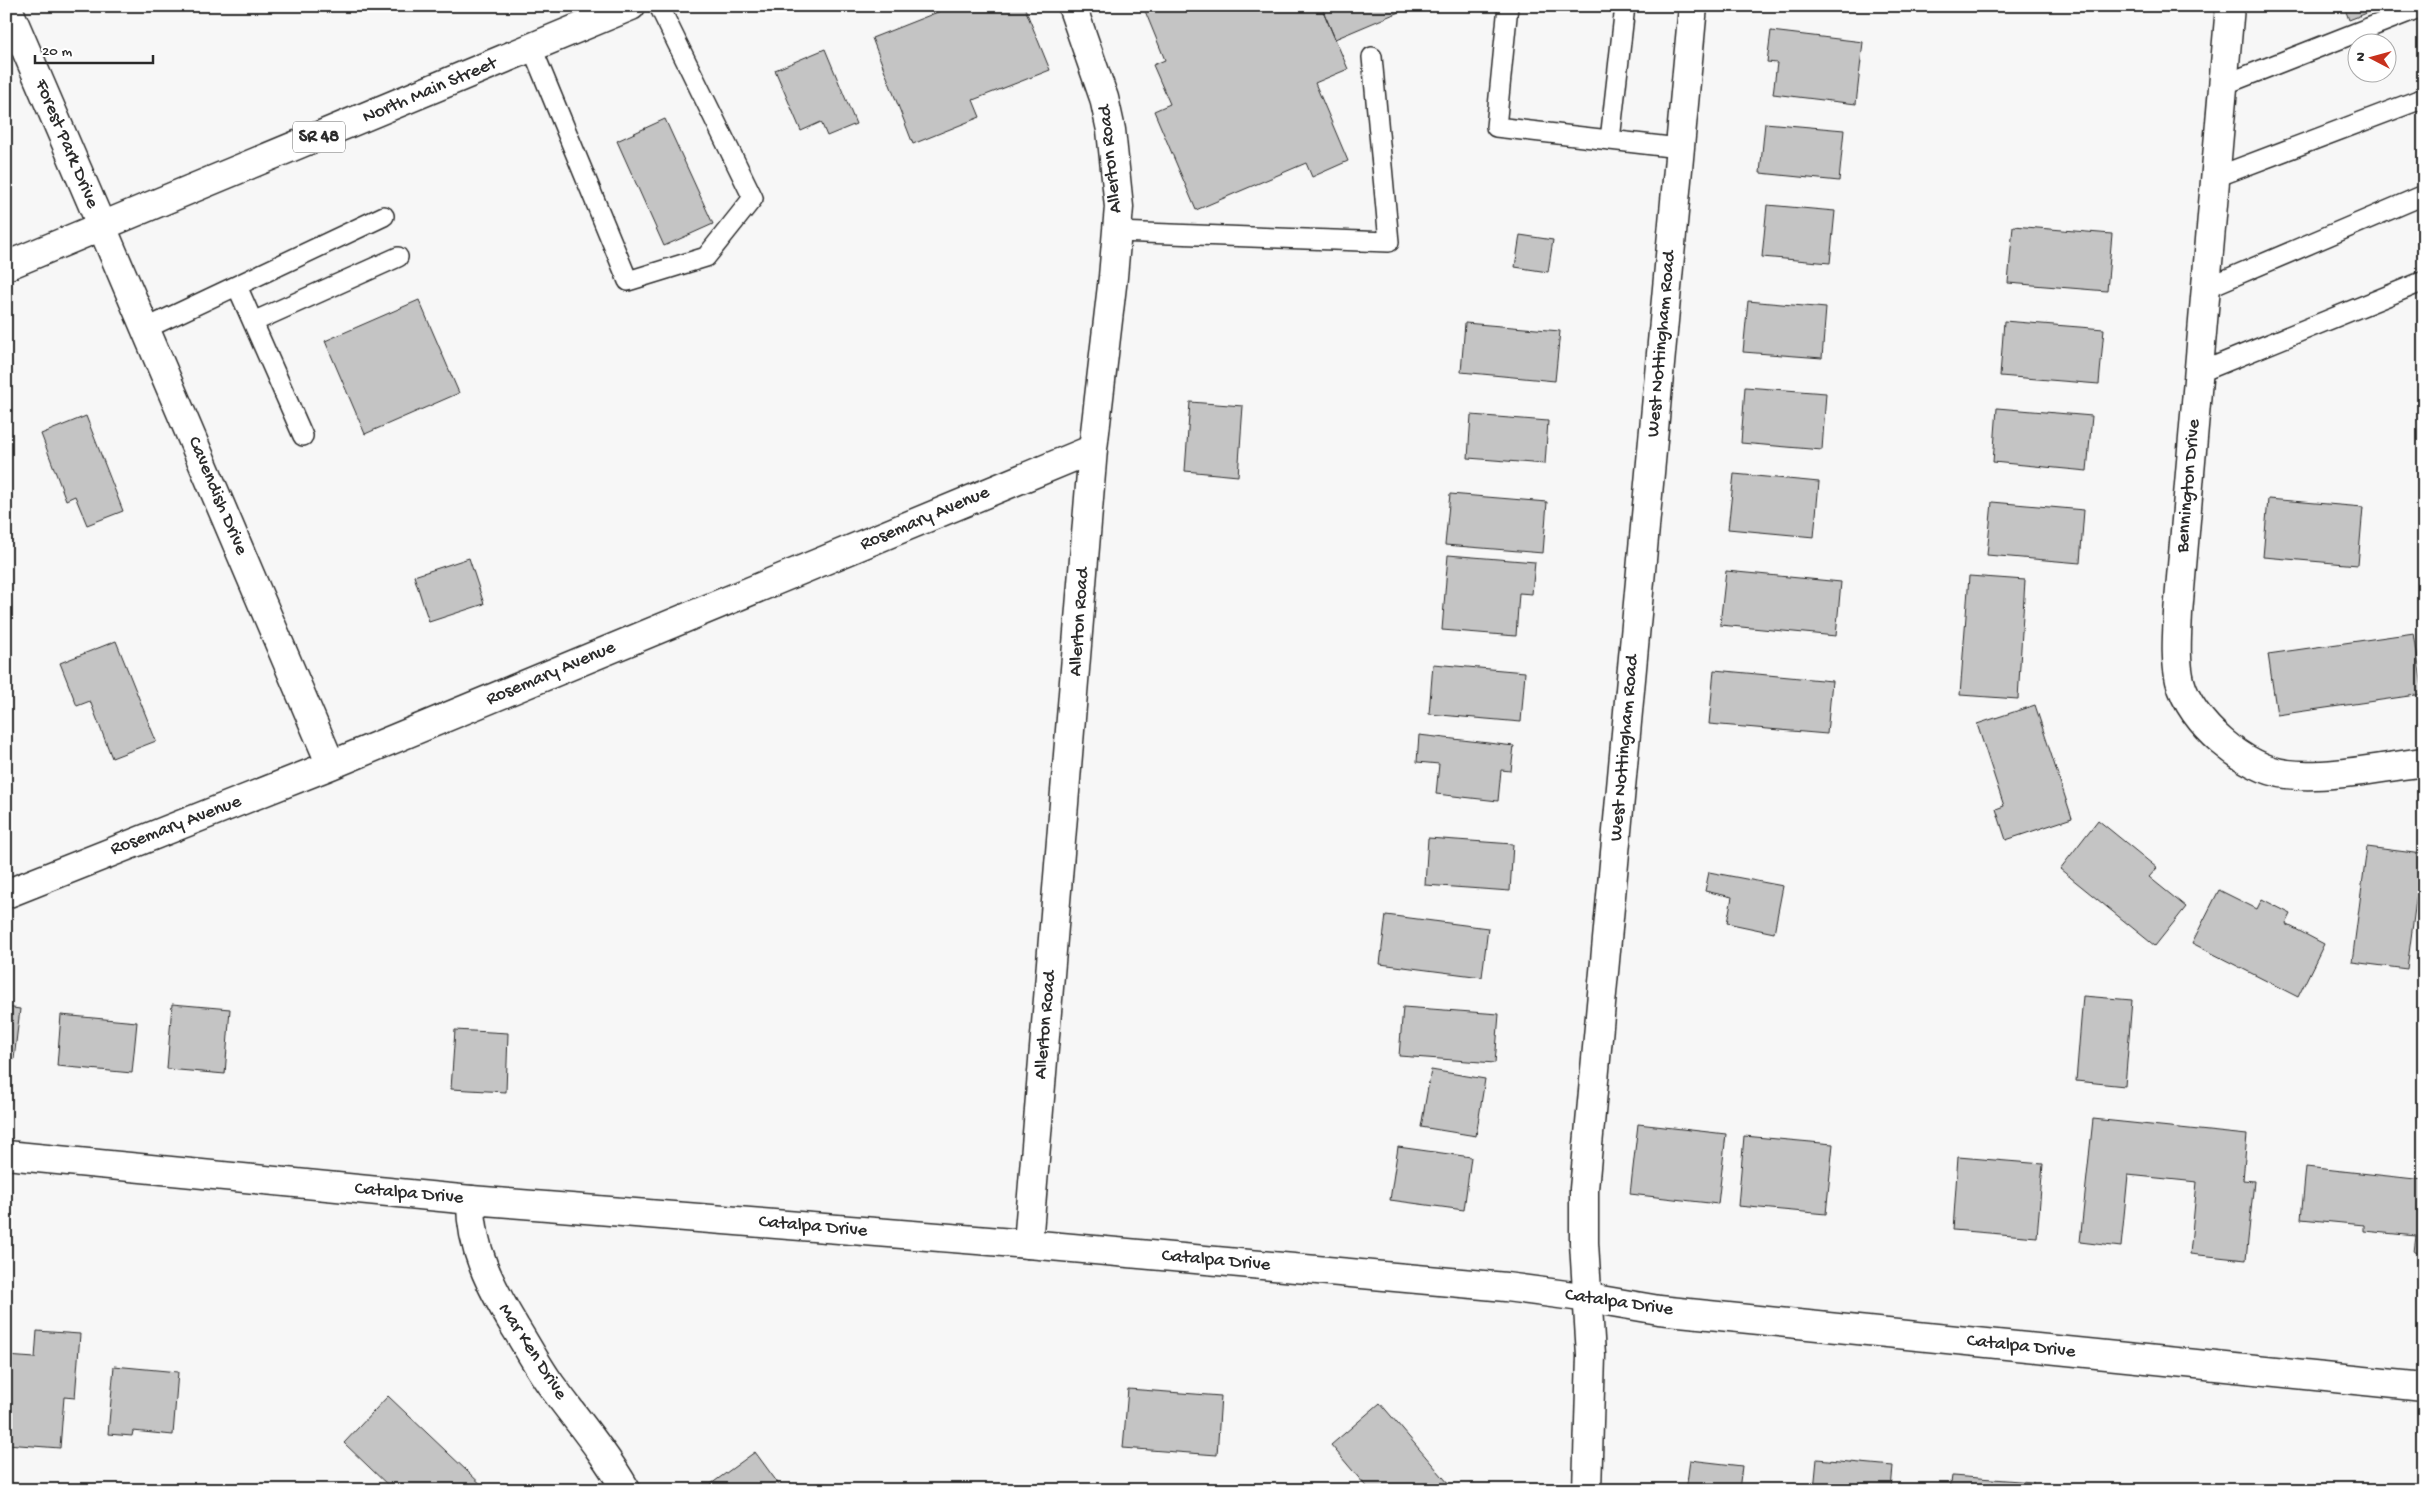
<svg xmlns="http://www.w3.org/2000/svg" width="2430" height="1496" font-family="'Gochi Hand',sans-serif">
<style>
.building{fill:#c4c4c4;stroke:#2b2b2b}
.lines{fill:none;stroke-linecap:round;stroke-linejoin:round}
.service-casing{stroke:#2b2b2b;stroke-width:22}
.minor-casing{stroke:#2b2b2b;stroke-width:31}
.tertiary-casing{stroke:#2b2b2b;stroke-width:31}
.primary-casing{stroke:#2b2b2b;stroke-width:31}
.service{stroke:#fff;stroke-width:19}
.minor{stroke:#fff;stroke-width:28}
.tertiary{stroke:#fff;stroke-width:28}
.primary{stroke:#fff;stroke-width:28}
.labels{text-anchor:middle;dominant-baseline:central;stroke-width:4;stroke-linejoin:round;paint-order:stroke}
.shield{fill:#fff;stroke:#6b6b6b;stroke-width:1}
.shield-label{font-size:18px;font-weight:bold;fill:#2b2b2b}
.street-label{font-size:19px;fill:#2b2b2b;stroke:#fff}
</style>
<rect width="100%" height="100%" fill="#f7f7f7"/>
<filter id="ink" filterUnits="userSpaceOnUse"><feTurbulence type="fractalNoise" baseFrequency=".02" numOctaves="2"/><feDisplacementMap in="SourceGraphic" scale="10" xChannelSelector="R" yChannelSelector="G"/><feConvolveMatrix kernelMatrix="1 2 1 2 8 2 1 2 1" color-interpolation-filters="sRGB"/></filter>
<g filter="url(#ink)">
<path class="building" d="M953,6H1024L1050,70L973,100L980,117L913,144L872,38Z
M1143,6H1321L1348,69L1315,83L1348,161L1312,177L1306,163L1196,210L1154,111L1170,104L1153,65L1165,60Z
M1321,6H1413L1335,39Z
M2344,6H2385L2349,20Z
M1771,31L1863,42L1856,104L1773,94L1777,63L1767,62Z
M825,49L856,124L827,136L821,122L801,131L775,70Z
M665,119L713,224L664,246L617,141Z
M1765,123L1844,130L1839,181L1760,173Z
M1767,205L1835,211L1830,263L1762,257Z
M2013,226L2112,234L2107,291L2008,283Z
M1520,235L1553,240L1548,272L1515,267Z
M419,300L459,393L365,434L325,341Z
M1748,301L1826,308L1822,358L1743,352Z
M2004,321L2104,329L2099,384L2000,376Z
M1465,323L1560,331L1555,381L1461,372Z
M1745,387L1826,393L1822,450L1741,443Z
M1190,402L1243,406L1238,476L1185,471Z
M1997,408L2092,416L2087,471L1993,462Z
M1471,415L1548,421L1545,464L1468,458Z
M86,416L123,511L87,525L75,496L66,500L41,434Z
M1734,474L1819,482L1814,537L1728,529Z
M1450,494L1547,502L1543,553L1445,545Z
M2268,499L2363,507L2358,565L2263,557Z
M1992,502L2084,510L2080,563L1987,555Z
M1448,555L1535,562L1532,594L1519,593L1516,636L1442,630Z
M469,558L484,604L429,622L414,576Z
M1726,571L1841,582L1836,636L1720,625Z
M1969,576L2025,580L2018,699L1960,695Z
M2414,633L2423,694L2277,715L2268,654Z
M116,641L156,741L112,758L90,701L77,706L60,663Z
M1433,664L1525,672L1521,722L1429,714Z
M1714,670L1832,681L1827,734L1709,724Z
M2035,705L2072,818L2006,840L1996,809L2004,806L1977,724Z
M1419,735L1514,746L1511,771L1501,770L1498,801L1436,794L1439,764L1417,762Z
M2098,820L2157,868L2149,877L2186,907L2155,946L2060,869Z
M1428,838L1513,844L1510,891L1425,885Z
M2367,847L2422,854L2407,969L2352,962Z
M1709,872L1783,886L1774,933L1727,923L1732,897L1705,891Z
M2219,890L2257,909L2262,899L2291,914L2286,924L2324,944L2298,997L2192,943Z
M1386,915L1488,928L1482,977L1380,964Z
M2083,996L2132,1000L2125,1086L2076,1081Z
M172,1004L230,1009L225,1074L167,1069Z
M6,1007L20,1009L14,1059L6,1058Z
M1403,1007L1499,1014L1495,1063L1399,1056Z
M61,1015L137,1022L132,1073L57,1066Z
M455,1030L508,1033L506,1092L451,1089Z
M1431,1070L1485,1079L1476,1136L1421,1127Z
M2093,1119L2247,1135L2243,1180L2254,1181L2246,1260L2190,1254L2197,1182L2128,1175L2121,1247L2080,1242Z
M1638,1124L1726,1134L1718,1204L1630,1194Z
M1744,1136L1833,1144L1826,1214L1738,1206Z
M1398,1147L1471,1157L1464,1210L1390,1200Z
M1958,1157L2043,1164L2037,1237L1953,1230Z
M2306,1167L2424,1180V1253L2414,1252L2416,1236L2364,1231V1225L2301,1219Z
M37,1331L80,1334L75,1398L64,1397L60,1448L6,1444V1356L35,1358Z
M114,1366L178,1372L173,1435L133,1431L132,1436L108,1434Z
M1128,1389L1221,1396L1217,1455L1123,1448Z
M388,1396L487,1490H393L344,1443Z
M1380,1403L1454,1490H1369L1331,1445Z
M755,1452L783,1490H715L711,1484Z
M1817,1459L1893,1466L1891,1490H1814Z
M1690,1460L1742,1466L1739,1490H1686Z
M1952,1476L2033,1482V1490H1950Z"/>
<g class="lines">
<g class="service-casing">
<path id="service" d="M1508,6L1496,127L1679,148
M532,48L628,281L706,257L753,198L659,6
M2223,85L2424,6
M1610,140L1625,6
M2216,177L2424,98
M1117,232L1389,242L1372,57
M237,286L303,436
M2206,288L2424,195
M253,322L398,257
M147,328L384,216
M2198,373L2424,281"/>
</g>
<g class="minor-casing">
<path id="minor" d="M2230,6L2178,613C2177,636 2175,659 2180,681C2190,722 2246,770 2287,774C2326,779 2384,767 2424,762
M102,227L331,765
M6,894L331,765L1093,449
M471,1200C470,1248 491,1287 515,1327C527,1346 538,1367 551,1385C577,1420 604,1452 626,1490
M1028,1244L1093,449L1113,277L1119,207L1111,130L1104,98L1072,6
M1587,1490L1591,1355L1584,1243V1189L1693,6"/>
</g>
<g class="tertiary-casing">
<path id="tertiary" d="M7,6L102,227
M6,1155L471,1200L1028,1244L1506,1287L1589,1298L1659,1310L2424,1387"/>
</g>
<g class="primary-casing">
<path id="primary" d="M6,266L631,6"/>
</g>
<use href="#service" class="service"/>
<use href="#minor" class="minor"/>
<use href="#tertiary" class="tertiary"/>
<use href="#primary" class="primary"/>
</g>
</g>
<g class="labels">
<rect class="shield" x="293" y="121.5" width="52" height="31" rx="4"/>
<g class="shield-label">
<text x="319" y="137">SR 48</text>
</g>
<g class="street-label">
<text transform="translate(430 91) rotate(-23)">North Main Street</text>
<text transform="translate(66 144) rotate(67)">Forest Park Drive</text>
<text transform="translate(1111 159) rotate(-96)">Allerton Road</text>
<text transform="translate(1662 344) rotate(-85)">West Nottingham Road</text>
<text transform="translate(2189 486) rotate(-85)">Bennington Drive</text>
<text transform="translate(217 496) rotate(67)">Cavendish Drive</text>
<text transform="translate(925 519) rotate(-23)">Rosemary Avenue</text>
<text transform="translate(1080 622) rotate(-86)">Allerton Road</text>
<text transform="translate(551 674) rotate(-23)">Rosemary Avenue</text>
<text transform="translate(1625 748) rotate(-85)">West Nottingham Road</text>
<text transform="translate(176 826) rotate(-21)">Rosemary Avenue</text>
<text transform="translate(1046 1025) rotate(-85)">Allerton Road</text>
<text transform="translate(409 1194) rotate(5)">Catalpa Drive</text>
<text transform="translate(813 1227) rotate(5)">Catalpa Drive</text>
<text transform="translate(1216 1261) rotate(5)">Catalpa Drive</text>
<text transform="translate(1619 1303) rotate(8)">Catalpa Drive</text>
<text transform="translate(2021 1347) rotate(6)">Catalpa Drive</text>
<text transform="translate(532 1352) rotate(57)">Mar Ken Drive</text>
</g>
</g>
<rect width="2430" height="1496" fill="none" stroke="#fff" stroke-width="25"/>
<rect x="12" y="12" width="2405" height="1471" fill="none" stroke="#2b2b2b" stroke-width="2" filter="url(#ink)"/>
<g transform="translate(2372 58) rotate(276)"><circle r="24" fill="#ffffff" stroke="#aaaaaa"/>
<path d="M0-4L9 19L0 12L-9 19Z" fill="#c8321e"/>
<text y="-8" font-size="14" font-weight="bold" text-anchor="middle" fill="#2b2b2b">N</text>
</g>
<path d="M35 55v8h118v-8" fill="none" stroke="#2b2b2b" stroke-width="2.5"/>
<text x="42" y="55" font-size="15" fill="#2b2b2b" stroke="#ffffff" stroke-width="4" paint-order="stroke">20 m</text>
</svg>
